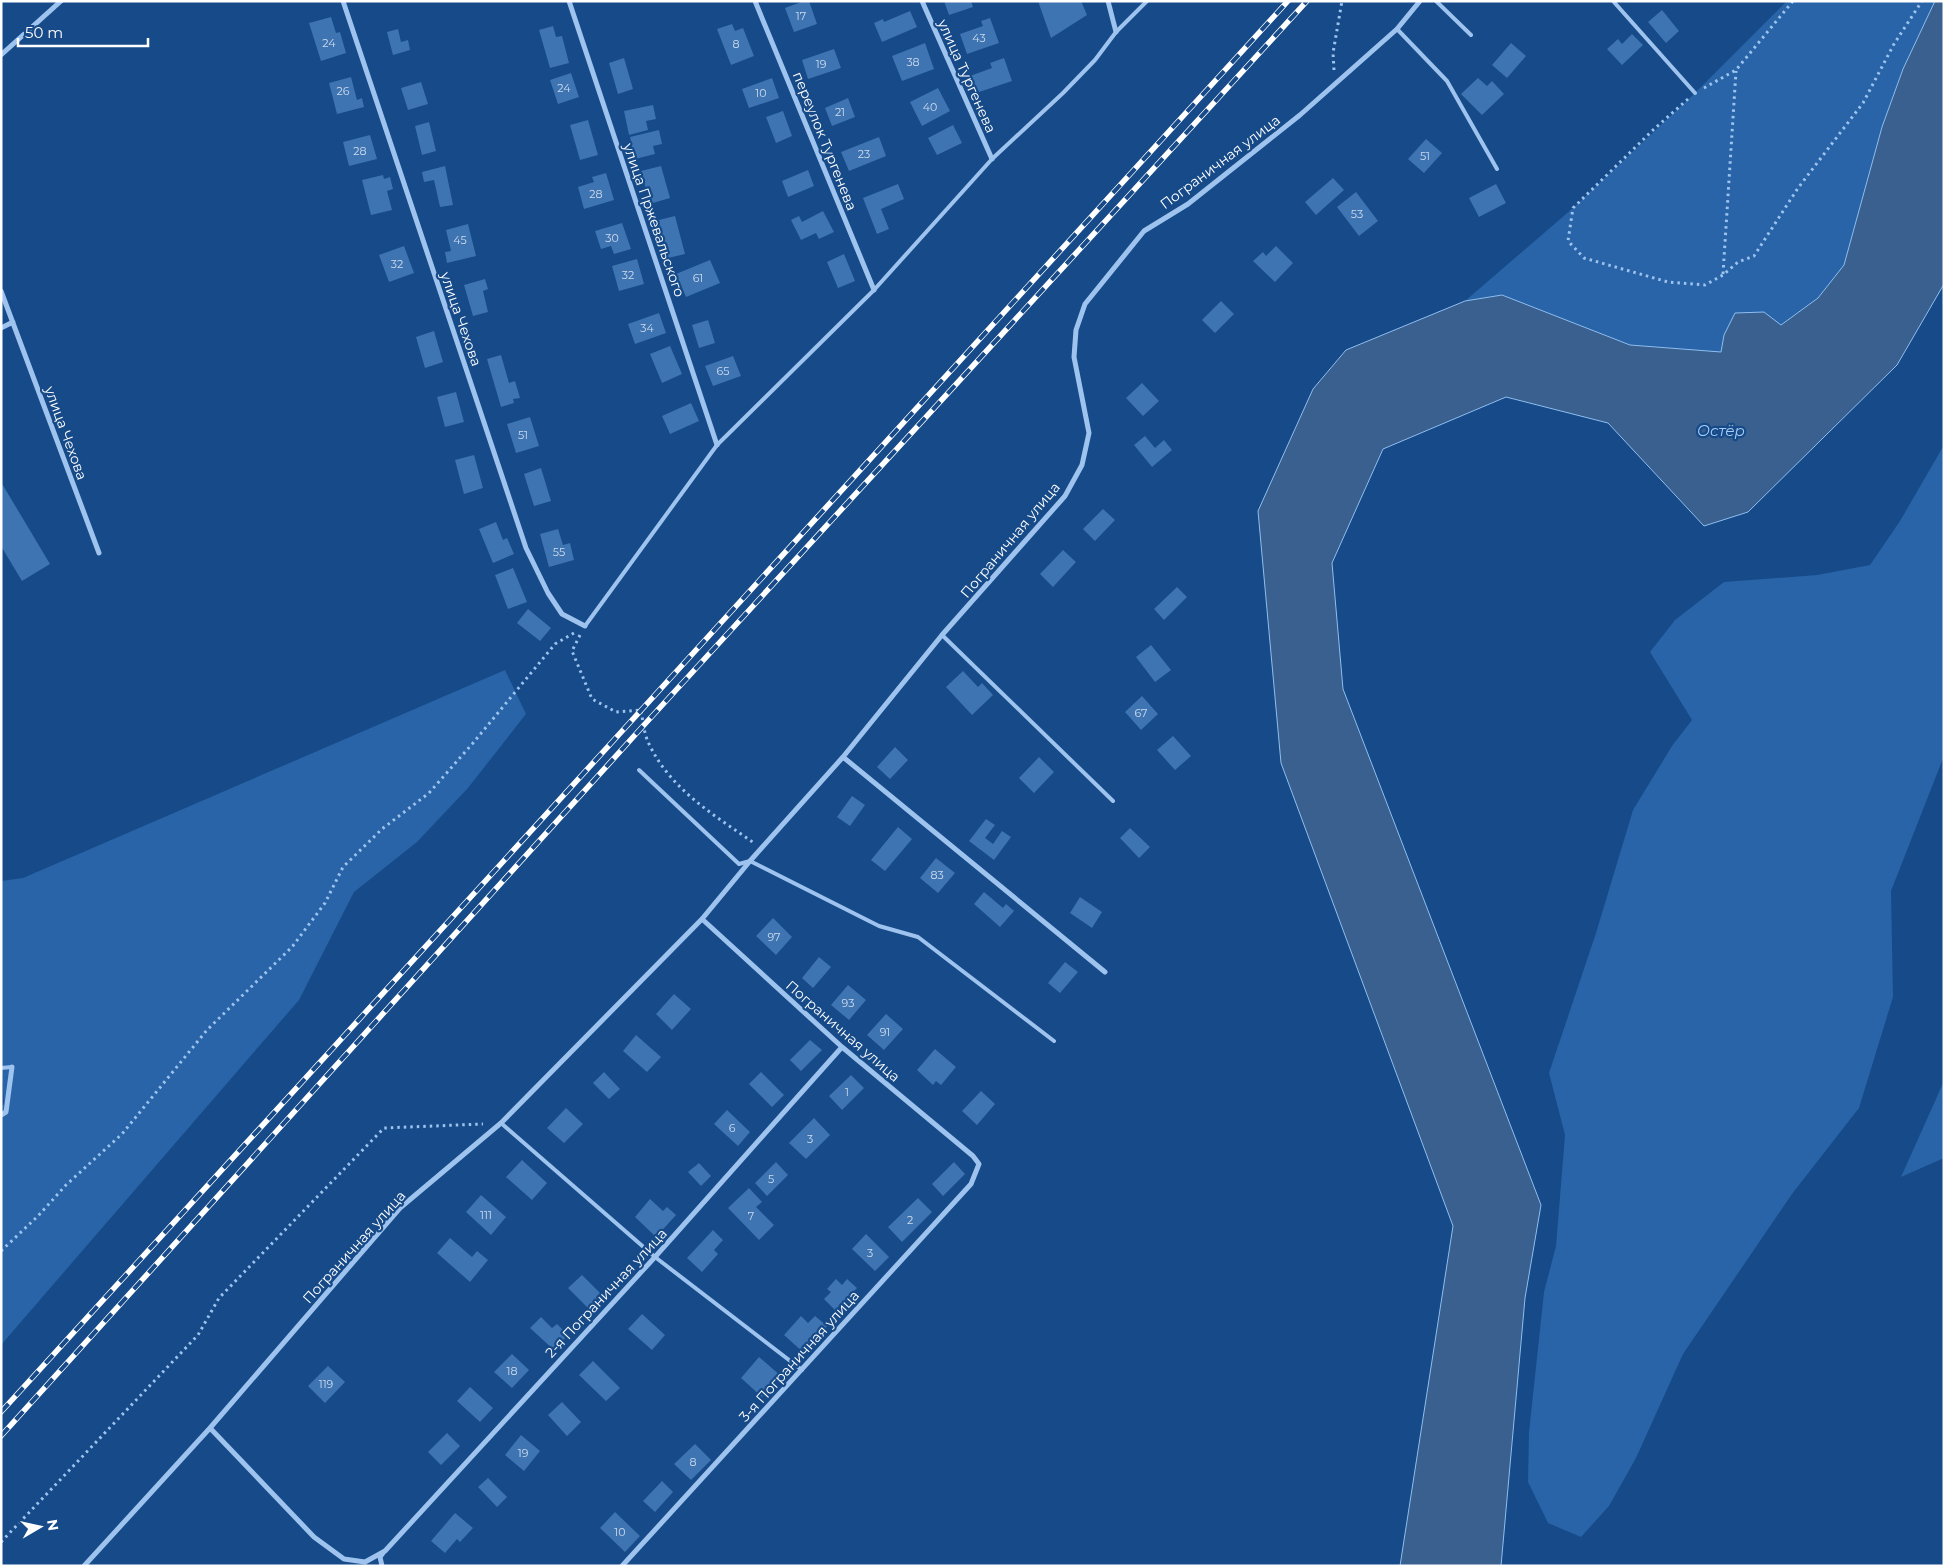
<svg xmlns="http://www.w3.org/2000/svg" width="1945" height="1567" font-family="Montserrat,sans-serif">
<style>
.green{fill:#2864a7}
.water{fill:#39608e;stroke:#8fbef1}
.building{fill:#3e74b2}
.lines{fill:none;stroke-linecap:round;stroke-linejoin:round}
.path{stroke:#9dc3ee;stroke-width:3;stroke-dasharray:2.5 4;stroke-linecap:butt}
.service{stroke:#9dc3ee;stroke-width:4}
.minor{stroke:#9dc3ee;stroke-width:5}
.rail-casing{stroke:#fff;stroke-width:5.5}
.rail{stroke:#164a88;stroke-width:4;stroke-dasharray:11;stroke-linecap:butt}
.labels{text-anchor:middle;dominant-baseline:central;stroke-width:4.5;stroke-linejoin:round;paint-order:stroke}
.number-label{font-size:11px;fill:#cfdcec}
.street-label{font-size:14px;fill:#fff;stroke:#164a88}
.water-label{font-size:15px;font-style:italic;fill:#a8cdf6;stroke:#164a88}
</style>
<rect width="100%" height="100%" fill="#164a88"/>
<path class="green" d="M1787,1H1935L1903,69L1882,127L1844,265L1818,298L1781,325L1764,313L1724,335L1721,352L1630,345L1502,295L1465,301L1573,208L1695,93Z
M1944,445V756L1891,891L1893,997L1859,1108L1792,1194L1683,1354L1636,1458L1609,1506L1581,1537L1548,1523L1528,1482L1529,1432L1544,1292L1556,1246L1565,1135L1549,1073L1596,933L1633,810L1672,746L1692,720L1650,652L1675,620L1724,582L1817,575L1870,565L1900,521Z
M505,670L526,714L468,788L417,842L354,892L299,1000L1,1345V1106L4,1104L1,1059V881L23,878Z
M1944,1081V1158L1901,1177Z"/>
<path class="water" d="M1935,1H1944V284L1897,365L1748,512L1704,526L1608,423L1506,397L1383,449L1332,563L1343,689L1541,1205L1525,1298L1501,1566H1400L1453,1226L1281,763L1258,511L1313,389L1346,350L1465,301L1502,295L1630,345L1721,352L1724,335L1735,313L1764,312L1781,325L1818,298L1844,265L1882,127L1903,69Z"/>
<path class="building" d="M804,1H809L817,24L794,32L785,8Z
M944,1H971L973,7L949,15Z
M1038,1H1081L1087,15L1051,38Z
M1662,10L1679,31L1666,43L1648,22Z
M910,11L917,27L882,42L874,23L883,19L884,22Z
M331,17L336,33L340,32L346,53L321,61L309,23Z
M990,18L999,43L967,54L960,34L983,26L981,21Z
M732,24L735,31L743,28L754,56L731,65L717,29Z
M553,26L556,37L562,36L569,63L550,68L539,30Z
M398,29L401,42L408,40L410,50L393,55L387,32Z
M1632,34L1643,45L1622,65L1607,49L1618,39L1622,44Z
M925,43L934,69L902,81L892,56Z
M1511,43L1526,56L1507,78L1492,65Z
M834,49L841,68L808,79L802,60Z
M624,58L633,89L618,94L609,63Z
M1004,58L1012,81L976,93L970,76L992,68L990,63Z
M571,73L579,97L558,104L550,80Z
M351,77L357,100L362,98L364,107L337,114L329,83Z
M772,78L779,98L749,108L742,89Z
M1478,78L1487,86L1492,81L1504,94L1482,115L1461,94Z
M421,82L428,104L408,110L401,88Z
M938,88L950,111L922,126L910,102Z
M848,98L855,117L832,126L825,108Z
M653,105L656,119L646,121L648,130L629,135L624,111Z
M783,111L792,136L776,143L766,117Z
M588,120L598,155L580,160L570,125Z
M429,122L436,151L422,155L415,126Z
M953,125L962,143L937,155L928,138Z
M659,130L662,144L653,146L655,154L635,159L630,137Z
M370,135L377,159L349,166L343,142Z
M879,137L886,156L849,171L841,152Z
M1426,139L1442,153L1424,173L1408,159Z
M445,166L453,205L440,207L434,180L424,182L422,172Z
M661,166L670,198L646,205L644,197L648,196L641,171Z
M808,170L814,186L788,197L782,181Z
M606,173L614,200L584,209L578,187L594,182L592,177Z
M383,175L384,179L390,177L393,189L387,191L392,210L371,215L362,180Z
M1333,178L1344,190L1316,215L1305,202Z
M898,184L904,199L881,209L889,229L877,234L863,198Z
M1496,184L1506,203L1479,217L1469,198Z
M1356,192L1378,221L1359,236L1337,207Z
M823,211L834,232L819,239L816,233L801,240L791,220L799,216L802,222Z
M675,216L685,254L664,259L655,221Z
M622,223L631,249L614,254L611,246L601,249L595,231Z
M468,224L476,256L447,263L445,252L451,251L446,230Z
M404,246L414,273L389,282L379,255Z
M1276,246L1293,263L1275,282L1253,261L1263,252L1266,256Z
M844,254L855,281L838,288L827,262Z
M637,259L644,284L619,291L612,266Z
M710,260L720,283L686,297L676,274Z
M485,279L488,289L483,291L488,312L473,316L464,285Z
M1221,301L1234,314L1215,333L1202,320Z
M659,313L666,333L635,344L628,324Z
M708,320L715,343L699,348L692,325Z
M434,331L443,362L425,368L416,337Z
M670,346L682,374L662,383L650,354Z
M501,355L509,383L515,381L520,398L513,399L514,403L501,407L487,359Z
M733,356L741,376L713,386L705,366Z
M1142,383L1159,401L1143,416L1126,398Z
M456,392L464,422L445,427L437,397Z
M691,403L699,421L670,434L662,416Z
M530,417L539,446L516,453L507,424Z
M1145,436L1155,448L1164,440L1172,450L1152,467L1134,445Z
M474,455L483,488L464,494L455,460Z
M541,468L551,501L534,506L524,474Z
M1,482L50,564L22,581L1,546Z
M1103,509L1115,520L1095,541L1083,529Z
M496,522L503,540L507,538L514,554L493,563L479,529Z
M558,529L563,545L570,543L574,560L549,567L540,534Z
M1063,550L1076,562L1053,587L1040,574Z
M513,568L527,602L508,609L495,575Z
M1177,587L1187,597L1164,620L1154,609Z
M528,609L551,628L540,641L517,623Z
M1151,645L1171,670L1155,682L1136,657Z
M963,671L978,687L982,683L993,695L972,715L946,687Z
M1142,696L1158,714L1141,730L1125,712Z
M1173,736L1191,756L1175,770L1157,750Z
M895,747L908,760L890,779L877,767Z
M1039,757L1054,772L1034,793L1019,778Z
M852,796L865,805L850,826L837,817Z
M986,819L995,825L985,838L993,844L1002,831L1011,837L994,860L969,841Z
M898,827L912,839L885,871L871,860Z
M1130,828L1150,847L1139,858L1120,838Z
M936,858L955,873L938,893L920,878Z
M984,892L1003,908L1006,904L1014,911L1000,927L974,904Z
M1080,897L1102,912L1092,928L1070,913Z
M773,918L792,937L776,955L756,936Z
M819,957L831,967L813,988L802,978Z
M1065,962L1078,972L1060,993L1048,983Z
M848,985L866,1000L849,1020L831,1005Z
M674,994L691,1009L672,1030L656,1014Z
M886,1014L903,1029L884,1050L867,1035Z
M636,1035L661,1057L647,1072L623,1051Z
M810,1040L822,1050L801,1071L790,1060Z
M935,1049L956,1067L941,1085L936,1081L933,1085L917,1070Z
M604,1072L620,1089L609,1099L593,1083Z
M761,1072L784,1095L772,1107L749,1084Z
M851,1075L864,1088L842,1110L829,1096Z
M981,1091L995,1104L977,1125L962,1111Z
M566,1108L583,1124L564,1143L547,1128Z
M727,1110L750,1132L738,1146L714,1124Z
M814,1118L830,1135L806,1159L789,1143Z
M522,1160L547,1183L532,1200L506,1177Z
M776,1162L788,1175L767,1196L755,1183Z
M954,1162L965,1174L943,1196L932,1184Z
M699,1163L711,1176L701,1186L688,1172Z
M749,1188L762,1202L756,1207L774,1225L759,1240L728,1208Z
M481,1195L506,1217L491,1235L466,1212Z
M918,1198L932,1212L902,1242L888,1227Z
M650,1199L663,1211L667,1207L676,1215L656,1237L635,1217Z
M713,1230L723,1240L714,1250L718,1254L702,1272L687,1258Z
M866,1234L889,1257L875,1271L852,1249Z
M450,1238L472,1257L477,1251L488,1260L470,1282L437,1253Z
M582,1275L604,1297L590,1310L568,1288Z
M836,1279L842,1285L847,1279L857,1288L835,1310L824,1299L831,1292L827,1289Z
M642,1314L665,1335L652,1350L628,1329Z
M801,1316L808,1323L815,1316L827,1326L804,1353L784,1335Z
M541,1317L552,1328L557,1324L568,1335L554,1350L530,1328Z
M512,1354L529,1370L512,1388L494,1372Z
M759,1357L781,1376L762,1397L741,1378Z
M593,1361L620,1388L606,1401L579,1375Z
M328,1366L345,1382L325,1403L308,1386Z
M470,1387L493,1408L480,1422L457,1401Z
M562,1402L581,1422L567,1436L548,1415Z
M447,1433L460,1446L441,1465L428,1452Z
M521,1435L540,1451L524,1471L505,1455Z
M695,1444L711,1460L691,1480L674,1464Z
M488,1478L507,1497L497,1507L478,1487Z
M662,1481L673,1492L655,1512L643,1501Z
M615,1512L640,1536L625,1552L600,1528Z
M455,1513L473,1528L460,1542L457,1539L445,1553L431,1541Z"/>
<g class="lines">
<path class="path" d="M1334,70L1333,53L1342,1
M1704,88L1736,70L1793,1
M1688,99L1653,130L1573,208L1568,241L1584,258L1668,282L1705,285L1723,275L1738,262L1754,256L1798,188L1863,103L1894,44L1922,1
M1723,274L1736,71
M580,635L572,651L592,699L616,712L641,710C643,721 644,734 649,744C671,790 714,815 754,843
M1,1251L38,1216L66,1185L122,1134L207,1030L292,947L325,903L343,867L382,829L429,793L473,743L555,644L574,633
M1,1542L198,1335L219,1298L384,1128L483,1124"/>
<path class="service" d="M1436,1L1471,35
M1613,1L1695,93
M1397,29L1447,81L1497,169
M585,626L717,445L874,290L992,159L1063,93L1095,60L1116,32L1147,1
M942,635L1113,801
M639,770L739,864L750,861L879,926L918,937L1054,1041
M1,1068L12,1067
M501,1123L655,1257L802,1370"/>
<path class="minor" d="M343,1L526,548L548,593L562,614L585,626
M569,1L717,445
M755,1L874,290
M922,1L992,159
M1108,1L1116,32
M1,55L61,1
M1,291L99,553
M1,328L13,322
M843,757L1105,972
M1,1115L6,1112L12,1067
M210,1428L314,1537L344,1559L365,1562L385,1551L655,1257L842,1047
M84,1566L210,1428L400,1208L501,1123L702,919L750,861L843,757L942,635L1065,496L1082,465L1089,433L1074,357L1076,330L1085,304L1144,231L1188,204L1300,115L1397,29L1420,1
M382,1566L380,1557L383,1553
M622,1566L971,1184L979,1164L973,1156L842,1047L702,919"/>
<g class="rail-casing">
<path id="rail" d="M1,1412L1288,1
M1,1436L644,725L1307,1"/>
</g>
<use href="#rail" class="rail"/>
</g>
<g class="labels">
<g class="number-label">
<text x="801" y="16">17</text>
<text x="979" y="38">43</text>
<text x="329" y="43">24</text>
<text x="736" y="44">8</text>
<text x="913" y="62">38</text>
<text x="821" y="64">19</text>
<text x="564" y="88">24</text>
<text x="343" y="91">26</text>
<text x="761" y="93">10</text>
<text x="930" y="107">40</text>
<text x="840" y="112">21</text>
<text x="360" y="151">28</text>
<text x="864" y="154">23</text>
<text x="1425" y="156">51</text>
<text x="596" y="194">28</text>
<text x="1357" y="214">53</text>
<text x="612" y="238">30</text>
<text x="460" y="240">45</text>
<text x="397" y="264">32</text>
<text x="628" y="275">32</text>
<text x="698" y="278">61</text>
<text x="647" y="328">34</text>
<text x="723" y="371">65</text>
<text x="523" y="435">51</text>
<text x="559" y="552">55</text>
<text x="1141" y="713">67</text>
<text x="937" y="875">83</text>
<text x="774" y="937">97</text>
<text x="848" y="1003">93</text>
<text x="885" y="1032">91</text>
<text x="847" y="1092">1</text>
<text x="732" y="1128">6</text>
<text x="810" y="1139">3</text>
<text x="771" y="1179">5</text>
<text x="486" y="1215">111</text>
<text x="751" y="1216">7</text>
<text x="910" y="1220">2</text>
<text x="870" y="1253">3</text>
<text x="512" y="1371">18</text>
<text x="326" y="1384">119</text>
<text x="523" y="1453">19</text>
<text x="693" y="1462">8</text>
<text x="620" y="1532">10</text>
</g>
<g class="street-label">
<text transform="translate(967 76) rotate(66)">улица Тургенева</text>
<text transform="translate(825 141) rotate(68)">переулок Тургенева</text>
<text transform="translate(1220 162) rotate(-37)">Пограничная улица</text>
<text transform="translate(654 220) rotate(71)">улица Пржевальского</text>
<text transform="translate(461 319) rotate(71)">улица Чехова</text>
<text transform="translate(66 433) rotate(70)">улица Чехова</text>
<text transform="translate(1010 540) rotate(-50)">Пограничная улица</text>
<text transform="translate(843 1031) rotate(41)">Пограничная улица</text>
<text transform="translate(354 1247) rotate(-48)">Пограничная улица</text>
<text transform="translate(606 1293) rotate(-47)">2-я Пограничная улица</text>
<text transform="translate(799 1356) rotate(-48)">3-я Пограничная улица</text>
</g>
<g class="water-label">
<text x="1721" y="430">Остёр</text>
</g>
</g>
<rect width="1945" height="1567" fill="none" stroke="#ffffff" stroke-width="5"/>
<g transform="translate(40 1527) rotate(81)" stroke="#164a88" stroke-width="4" paint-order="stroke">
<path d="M0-4L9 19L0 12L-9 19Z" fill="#ffffff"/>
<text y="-8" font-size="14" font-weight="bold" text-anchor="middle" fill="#ffffff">N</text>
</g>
<path d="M18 38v8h130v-8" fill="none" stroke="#ffffff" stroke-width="2.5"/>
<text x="25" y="38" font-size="15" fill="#ffffff" stroke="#164a88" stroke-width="4" paint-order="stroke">50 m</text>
</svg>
